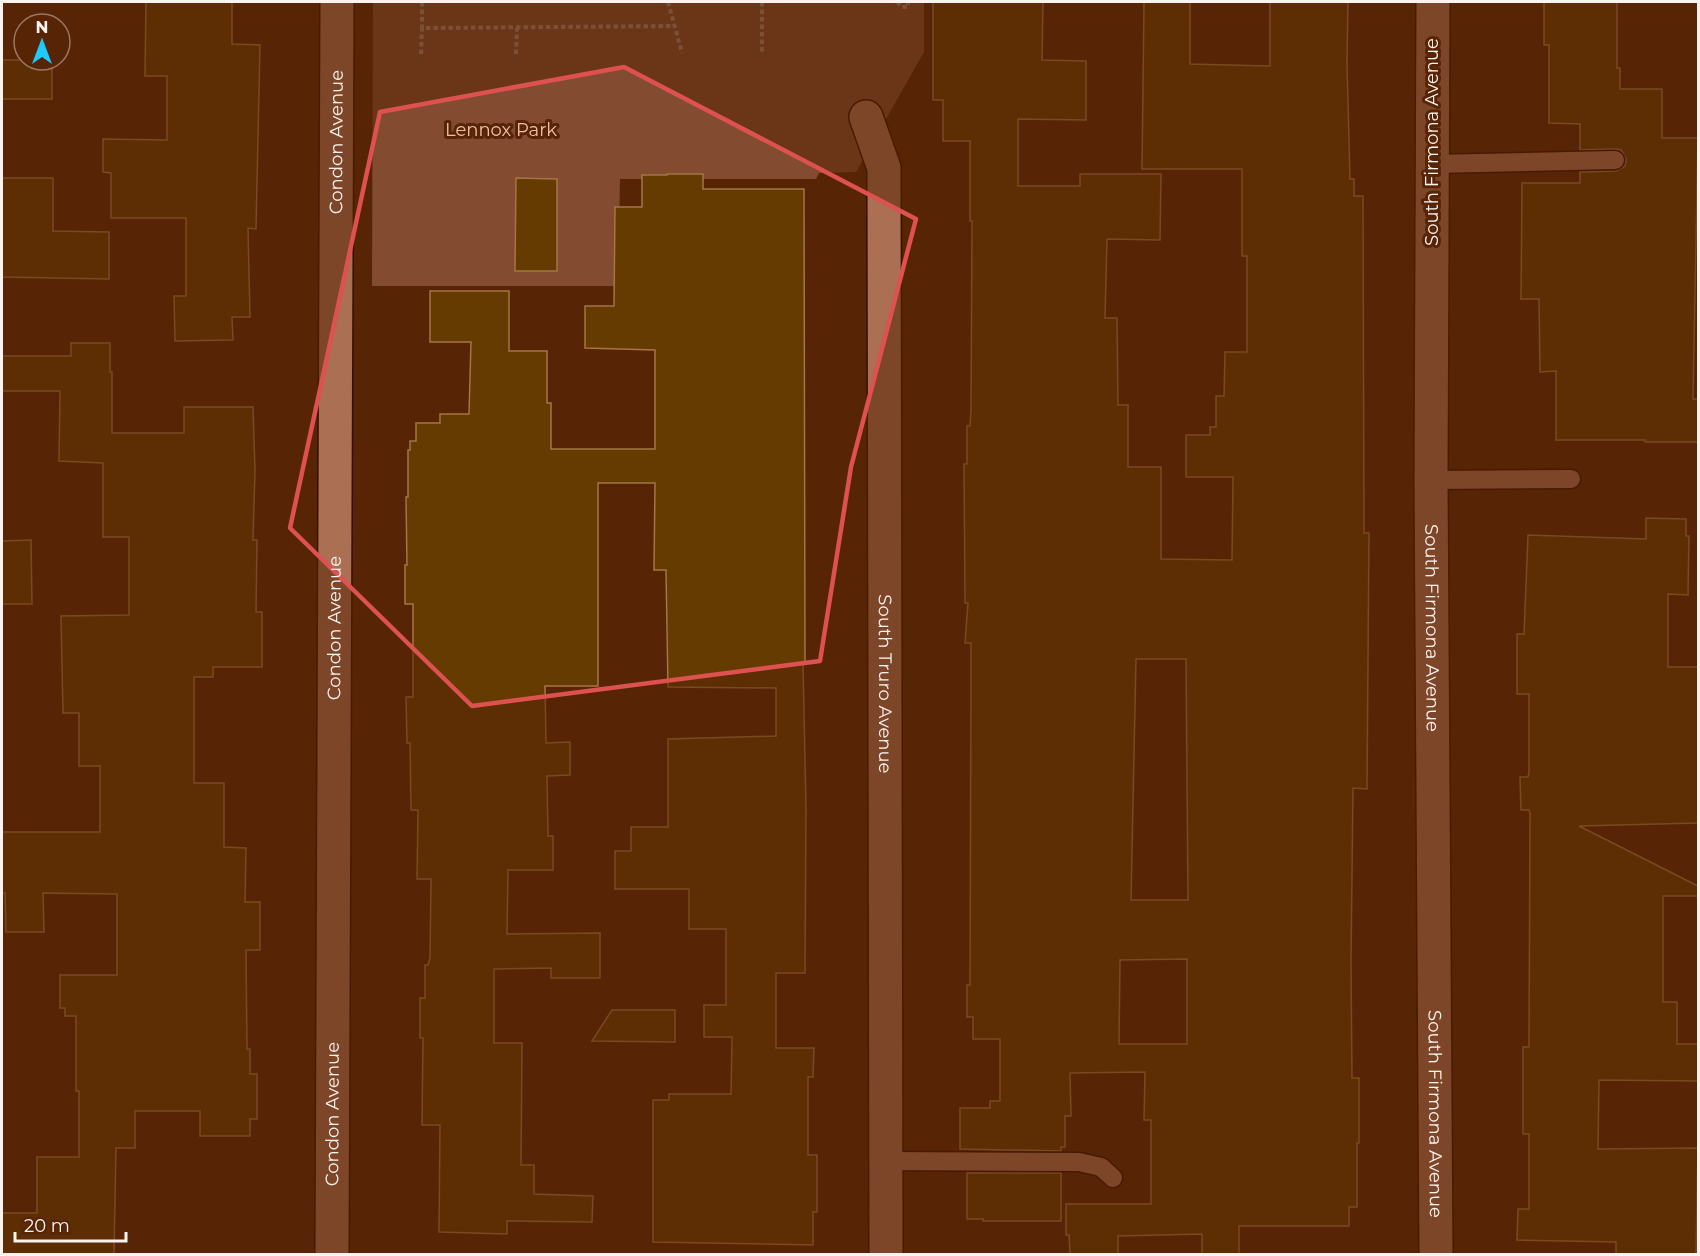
<svg xmlns="http://www.w3.org/2000/svg" width="1700" height="1256" font-family="Montserrat,sans-serif">
<style>
.green{fill:#834b30}
.building{fill:#653b02;stroke:#a47546;stroke-width:1.5;fill-rule:evenodd}
.lines{fill:none;stroke-linecap:round;stroke-linejoin:round}
.lane-casing{stroke:#360f00;stroke-width:21}
.street-casing{stroke:#360f00;stroke-width:36}
.path{stroke:#a48573;stroke-width:4;stroke-dasharray:4.5 3;stroke-linecap:butt}
.lane{stroke:#ab6f53;stroke-width:18}
.street{stroke:#ab6f53;stroke-width:33}
.marked{fill:none;stroke:#dd5150;stroke-width:4.5;stroke-linejoin:round}
.labels{text-anchor:middle;dominant-baseline:central;stroke-width:6;stroke-linejoin:round;paint-order:stroke}
.park-label{font-size:18px;fill:#f1bea6;stroke:#582406}
.street-label{font-size:18px;fill:#faf3f0;stroke:#582406}
</style>
<rect width="100%" height="100%" fill="#582406"/>
<path class="green" d="M373,2H924V52L856,172L819,173L816,179H620L618,286H372Z"/>
<path class="building" d="M146,2H232V44L260,45L256,229L248,228L250,317H232L233,340L175,341L174,296H186V218H111V173L103,172V139L167,140V76H145Z
M933,2H1043L1042,60L1086,61V120L1018,119V186H1080V174H1161L1160,240L1107,239L1105,318H1117L1118,405H1128V467H1161V559L1232,560L1233,477H1186V435H1210V427H1216V396H1224L1225,352H1247V256H1242V169H1142L1144,2H1190V64L1270,66V2H1348L1347,64L1350,179H1354V196H1363L1364,533H1369L1367,789L1353,788L1351,962L1352,1078H1359V1143H1357V1207H1349V1226H1239V1254H1202V1234L1118,1236V1254H1070L1069,1235H1066V1204H1151V1120H1144L1145,1072L1070,1073L1071,1116H1065V1147H1061V1151L960,1149V1108H990V1101H1000V1039H973V1017H967V985H970L971,674V643H965L968,603H965L964,464H967V426H970L971,409L972,221H970V141H943V100H933ZM1136,659H1186L1188,900H1131ZM1187,959V1044H1119L1120,960Z
M1544,2H1617V68H1620V89H1662V138H1698L1693,399H1698V442H1645V440H1556V371L1540,372L1539,299H1521L1522,183H1580V172L1616,171L1625,166L1626,159L1621,150L1615,149L1580,150V124L1549,123V45H1544Z
M2,60H52V99H2Z
M667,174H703V189H804L805,664H803L806,808L805,973H776V1048H814L813,1077H808V1155H817V1212H813V1245L653,1242V1100H669V1094H731L732,1037H704V1005H726V929H689V889H615V851H631V827H668V739L776,736V688L668,687L666,570H654L655,483H598V686H545L546,743L570,742V775L547,776L548,836H553V870H508L507,934L600,933V978H551V968L494,969V1043H522L521,1165H534V1194L593,1196L592,1222L507,1221V1234L439,1232L440,1125H422L423,1038H420V998H425V965H428L430,958L431,879H417L418,810H411L410,743H407L406,697H413V604H405V565H407L406,497H408V450H410V441H416V423H440V414H469L471,342H430V291H509V351H547V403H551V449H655V350L585,348V306H614L615,207H642V175H667Z
M2,178H53V231L109,232V279L2,277Z
M516,178L557,179V271H515Z
M71,343H110V372H112V433H184V407H253L255,470L253,540H257L256,612H262V667H213V677H194V783H224V847L246,848L245,902H260V950H246L247,1049H250V1074H257V1119H250V1136H200V1111H135V1148H116L114,1254H2V1213H37V1157H79V1091H76V1016H65V1008H60V975H117V894L43,893L44,932H6L5,893H2V832H100V766H79V713H63L61,616L129,615V537H103V463L59,461L60,391H2V356H71Z
M1646,518L1686,519V536H1689L1688,595L1668,594V667H1698V823L1579,826L1698,886V896H1663V1002H1677V1044H1698V1081L1599,1080L1598,1149L1698,1148L1696,1254H1616V1242L1517,1240L1518,1209H1529V1134H1523V1047H1529L1530,813L1529,810H1521L1520,777H1528L1529,773V694H1517V634H1524L1528,535L1646,539Z
M31,540L32,604H2V541Z
M612,1010H675V1042L592,1041Z
M967,1173H1061V1221H983V1219H967Z"/>
<g class="lines">
<g class="lane-casing">
<path id="lane" d="M1432,164L1615,160
M1431,480L1571,479
M885,1161L1079,1162L1101,1167L1113,1178"/>
</g>
<g class="street-casing">
<g id="street">
<path id="s1" d="M1433,2L1431,480L1436,1254"/>
<path id="s2" d="M866,117L884,168L886,1254"/>
<path id="s3" d="M332,1254L337,2"/>
</g>
</g>
<path class="path" d="M422,2V28
M668,2L682,53
M762,2V53
M897,2L902,7H908V2
M421,54L422,28L675,26
M516,54L517,28"/>
<use href="#lane" class="lane"/>
<use href="#street" class="street"/>
</g>
<path d="M0 0H1700V1256H0ZM624,67L916,219L851,467L820,661L472,706L290,528L380,112Z" fill="#582406" fill-opacity=".55" fill-rule="evenodd"/>
<path class="marked" d="M624,67L916,219L851,467L820,661L472,706L290,528L380,112Z"/>
<g class="labels">
<g class="park-label">
<text x="501" y="130">Lennox Park</text>
</g>
<g class="street-label">
<text stroke="none"><textPath href="#s3" startOffset="1112">Condon Avenue</textPath></text>
<text transform="translate(1432 142) rotate(-90)">South Firmona Avenue</text>
<text stroke="none"><textPath href="#s3" startOffset="626">Condon Avenue</textPath></text>
<text stroke="none"><textPath href="#s1" startOffset="626">South Firmona Avenue</textPath></text>
<text stroke="none"><textPath href="#s2" startOffset="570">South Truro Avenue</textPath></text>
<text stroke="none"><textPath href="#s3" startOffset="140">Condon Avenue</textPath></text>
<text stroke="none"><textPath href="#s1" startOffset="1112">South Firmona Avenue</textPath></text>
</g>
</g>
<rect width="1700" height="1256" fill="none" stroke="#faf3f0" stroke-width="6"/>
<g transform="translate(42 42)"><circle r="28" fill="#582406" stroke="#997764" stroke-width="1.5"/>
<path d="M0-4.5L10 22L0 15L-10 22Z" fill="#1ec9fd"/>
<text y="-9" font-size="16" font-weight="bold" text-anchor="middle" fill="#faf3f0">N</text>
</g>
<path d="M15 1232v9h111v-9" fill="none" stroke="#faf3f0" stroke-width="3"/>
<text x="24" y="1232" font-size="18" fill="#faf3f0" stroke="#582406" stroke-width="4.5" paint-order="stroke">20 m</text>
</svg>
